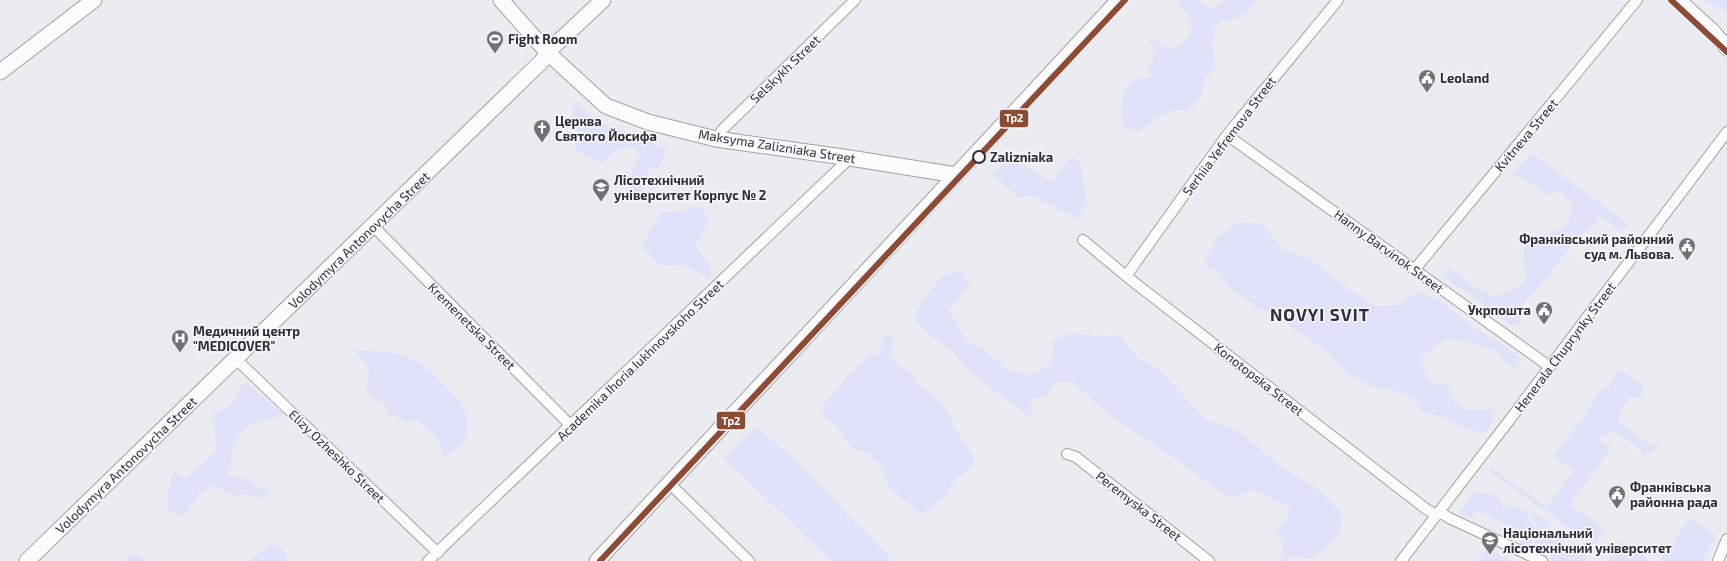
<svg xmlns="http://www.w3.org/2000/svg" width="1727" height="561" font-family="'Exo 2',sans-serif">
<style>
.green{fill:#dfe2f8}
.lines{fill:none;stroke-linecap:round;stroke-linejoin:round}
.street-casing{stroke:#a0a1a4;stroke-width:12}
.secondary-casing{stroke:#a0a1a4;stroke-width:17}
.street{stroke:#fcfcfd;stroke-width:10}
.secondary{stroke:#fcfcfd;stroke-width:15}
.tram-1-casing{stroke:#f7f8ff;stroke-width:9}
.tram-1{stroke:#8e4b34;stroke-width:6}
.stop-dot{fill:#f7f8ff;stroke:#2f2f32;stroke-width:2}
.labels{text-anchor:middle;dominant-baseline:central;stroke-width:3;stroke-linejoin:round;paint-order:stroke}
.poi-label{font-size:13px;font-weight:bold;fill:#2f2f32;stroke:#f7f8ff;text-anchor:start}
.street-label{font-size:13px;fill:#2f2f32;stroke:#f7f8ff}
.stop-label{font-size:13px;font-weight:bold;fill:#2f2f32;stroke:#f7f8ff;text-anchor:start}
.district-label{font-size:17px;font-weight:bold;letter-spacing:1px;fill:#2f2f32;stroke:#f7f8ff}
.line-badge{stroke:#f7f8ff;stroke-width:1.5}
.badge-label{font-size:11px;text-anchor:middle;font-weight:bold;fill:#fff}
</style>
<rect width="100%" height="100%" fill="#ebecf1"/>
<path class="green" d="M1176,0H1197L1210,9L1225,0H1256L1247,13L1235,19L1222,21L1214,28L1215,34L1212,43L1216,67L1206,76L1200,99L1187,111C1172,106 1150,122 1138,132L1122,126C1120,109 1119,85 1140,78C1143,77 1148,78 1152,78L1147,69L1156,52L1147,37L1173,50L1185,42L1192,32L1188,15L1181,9Z
M1704,0H1727V12Z
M577,102L594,120L632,134L667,149L660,167L649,170L643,194L629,190L632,174L640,154L634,147L620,148L601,163L575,149L577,131L572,112Z
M1533,154L1628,224L1622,233L1599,215L1593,225L1574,242L1544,281L1519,309L1521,324L1514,327L1442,275L1449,267L1475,287L1494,297L1511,291L1526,281L1523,260L1525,239L1541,236L1564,227L1574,206L1561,191L1546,195L1523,178L1510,175Z
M1072,156L1081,164L1086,201L1078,219L1032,196L1018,197L993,175L1009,157L1052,182Z
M691,207L702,208L708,220L705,229L694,246L711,265L710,279L685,265L666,266L657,263L642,248L651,229L662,212H676Z
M1239,222L1262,224L1282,249L1310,259L1345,287L1376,306L1398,305L1419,292L1439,300L1477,330L1499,342L1522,359L1515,369L1505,361L1496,350L1448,338L1421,357L1426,375L1437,386L1446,383L1452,398L1465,410H1494L1492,425L1484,432L1470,431L1441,416L1421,413L1416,400L1397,391L1373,387L1351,376L1328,352L1274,315L1256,306L1229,287L1216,270L1204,264L1217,237Z
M960,271L969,286L948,310L969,343L984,349L1005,368L1026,375L1039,372L1052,362L1053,341L1071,333L1099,336L1119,335L1137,357L1160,370L1205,419L1238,431L1280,466L1323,493L1341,511L1340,533L1327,547L1310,559L1292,555L1286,561H1277L1283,553L1282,540L1275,530L1286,522L1289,506L1252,489L1233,499L1213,487L1181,463L1117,420L1072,382H1055L1045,397L1030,399L1034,419L1002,397L972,373L951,350L924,331L914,317L921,304L943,275Z
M885,335L894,336L890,355L896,364L911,373L917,384L934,395L952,418L953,426L975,459L972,467L957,478L943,497L926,512L919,513L890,488L880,464L868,452L855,451L834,423L826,419L821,408L846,378L872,353L879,356Z
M353,350L392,352L408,357L430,370L458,399L467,415V436L457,448L443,456C440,436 432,431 417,420L408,423L397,416L388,415L384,403L373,398L366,389C371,368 369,365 353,350Z
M1620,370L1644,386L1641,397H1630L1620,411L1619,423L1649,444L1659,447L1643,456L1641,450L1614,431L1599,437V440L1611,448L1570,505L1605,529L1595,543L1583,534L1581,536L1489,471L1491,468L1547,507L1573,471L1554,456L1583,418L1600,391L1610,384Z
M246,382L285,415L249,425L239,436L232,451L231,468L226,474L246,479L257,486L270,492L263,499L248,494L237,496L212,485L198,496L183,517L168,510V490L174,471L185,479L216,451L215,427L212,417L234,402L240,387Z
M755,427L788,453L883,549L892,561H832L723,458Z
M1475,492L1494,494L1503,505L1525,510L1534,528L1539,530L1527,534L1478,511L1470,518L1460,514V512Z
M1531,513L1537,514L1548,522L1549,526L1543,528L1536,525Z
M1690,518L1716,535L1703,561H1660Z
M1542,531L1565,541L1549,548L1533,541L1527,548L1518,545L1528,535Z
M1620,541L1650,561H1608Z
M1568,543L1584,554L1587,561H1552L1549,560L1551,552Z
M270,544L282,547L287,559L286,561H250Z
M1487,549L1511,561H1476Z
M133,553L147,561H124Z"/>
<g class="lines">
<g class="street-casing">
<path id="street" d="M1227,135L1550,367
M716,139L722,130L855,0
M373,226L571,426
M1083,240L1126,276L1426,509L1437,515
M1415,269L1637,0
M1126,276L1227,135L1338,0
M236,359L438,553
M1067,454L1076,457L1209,561
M669,483L749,561
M1440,512L1449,518L1542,561
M428,561L850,158
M1401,561L1508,422L1727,132
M1718,561L1727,539"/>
</g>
<g class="secondary-casing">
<path id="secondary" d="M501,0L548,53L606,106L648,122L716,139L850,158L956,175
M1678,0L1712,31L1727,48
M0,72L94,0
M27,561L541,62L553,47L603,0
M597,561L1119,0"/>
</g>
<use href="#street" class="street"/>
<use href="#secondary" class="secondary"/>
<g class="tram-1-casing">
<path id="tram-1" d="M1671,0L1727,52
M600,561L1125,0"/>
</g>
<use href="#tram-1" class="tram-1"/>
</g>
<defs>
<g id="stadium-pin" transform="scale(0.9)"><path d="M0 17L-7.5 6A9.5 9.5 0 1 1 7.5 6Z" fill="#717175" stroke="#f7f8ff"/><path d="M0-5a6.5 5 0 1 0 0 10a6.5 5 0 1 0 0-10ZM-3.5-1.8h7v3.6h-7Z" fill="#fff"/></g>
<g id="civic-pin" transform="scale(0.9)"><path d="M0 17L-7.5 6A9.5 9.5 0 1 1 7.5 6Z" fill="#717175" stroke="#f7f8ff"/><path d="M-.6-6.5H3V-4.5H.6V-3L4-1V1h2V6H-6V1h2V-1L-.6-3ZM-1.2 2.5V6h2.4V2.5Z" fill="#fff"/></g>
<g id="church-pin" transform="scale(0.9)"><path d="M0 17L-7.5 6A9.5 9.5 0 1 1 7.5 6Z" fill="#717175" stroke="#f7f8ff"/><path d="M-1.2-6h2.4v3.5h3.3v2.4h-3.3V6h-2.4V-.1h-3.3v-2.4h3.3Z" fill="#fff"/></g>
<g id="university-pin" transform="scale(0.9)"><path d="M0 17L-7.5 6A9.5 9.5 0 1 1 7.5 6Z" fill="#717175" stroke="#f7f8ff"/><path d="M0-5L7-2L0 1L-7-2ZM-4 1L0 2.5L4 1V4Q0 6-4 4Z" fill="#fff"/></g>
<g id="hospital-pin" transform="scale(0.9)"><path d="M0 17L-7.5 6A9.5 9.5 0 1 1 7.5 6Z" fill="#717175" stroke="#f7f8ff"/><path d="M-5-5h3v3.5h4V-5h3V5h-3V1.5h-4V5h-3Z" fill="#fff"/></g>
</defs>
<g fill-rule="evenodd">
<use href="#stadium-pin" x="495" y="39"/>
<use href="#civic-pin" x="1427" y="78"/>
<use href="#church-pin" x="542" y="128"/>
<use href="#university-pin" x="601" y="187"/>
<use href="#civic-pin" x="1687" y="246"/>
<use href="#civic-pin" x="1544" y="310"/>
<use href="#hospital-pin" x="180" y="338"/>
<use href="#civic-pin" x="1617" y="494"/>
<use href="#university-pin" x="1490" y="540"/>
</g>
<circle class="stop-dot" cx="979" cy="157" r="6"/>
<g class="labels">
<g class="poi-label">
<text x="508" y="39">Fight Room</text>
<text x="1440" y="78">Leoland</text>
<text x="555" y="121">Церква<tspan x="555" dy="15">Святого Йосифа</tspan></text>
<text x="614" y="180">Лісотехнічний<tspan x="614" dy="15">університет Корпус № 2</tspan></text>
<text x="1674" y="239" text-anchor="end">Франківський районний<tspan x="1674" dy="15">суд м. Львова.</tspan></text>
<text x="1531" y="310" text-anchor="end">Укрпошта</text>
<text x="193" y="331">Медичний центр<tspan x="193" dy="15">"MEDICOVER"</tspan></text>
<text x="1630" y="487">Франківська<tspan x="1630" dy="15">районна рада</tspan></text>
<text x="1503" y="533">Національний<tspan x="1503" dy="15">лісотехнічний університет</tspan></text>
</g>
<g class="street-label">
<text transform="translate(785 69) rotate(-44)">Selskykh Street</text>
<text transform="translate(1526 135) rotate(-50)">Kvitneva Street</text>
<text transform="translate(1229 136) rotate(-53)">Serhiia Yefremova Street</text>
<text transform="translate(777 146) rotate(9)">Maksyma Zalizniaka Street</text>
<text transform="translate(359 240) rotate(-44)">Volodymyra Antonovycha Street</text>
<text transform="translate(1389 251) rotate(36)">Hanny Barvinok Street</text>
<text transform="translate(472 326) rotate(45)">Kremenetska Street</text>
<text transform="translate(1565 347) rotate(-53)">Henerala Chuprynky Street</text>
<text transform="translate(640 360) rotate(-44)">Academika Ihoria Iukhnovskoho Street</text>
<text transform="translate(1259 379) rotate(38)">Konotopska Street</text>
<text transform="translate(337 456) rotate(44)">Elizy Ozheshko Street</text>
<text transform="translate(126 465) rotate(-44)">Volodymyra Antonovycha Street</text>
<text transform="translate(1139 506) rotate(38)">Peremyska Street</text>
</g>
<g class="stop-label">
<text x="990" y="157">Zalizniaka</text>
</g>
<g class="district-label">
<text x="1320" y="314">NOVYI SVIT</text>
</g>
</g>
<g class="line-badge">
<rect x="999" y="109" width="30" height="19" rx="4" fill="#8e4b34"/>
<rect x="716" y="411" width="30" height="19" rx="4" fill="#8e4b34"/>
</g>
<g class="badge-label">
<text x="1014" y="122">Тр2</text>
<text x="731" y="425">Тр2</text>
</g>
</svg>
